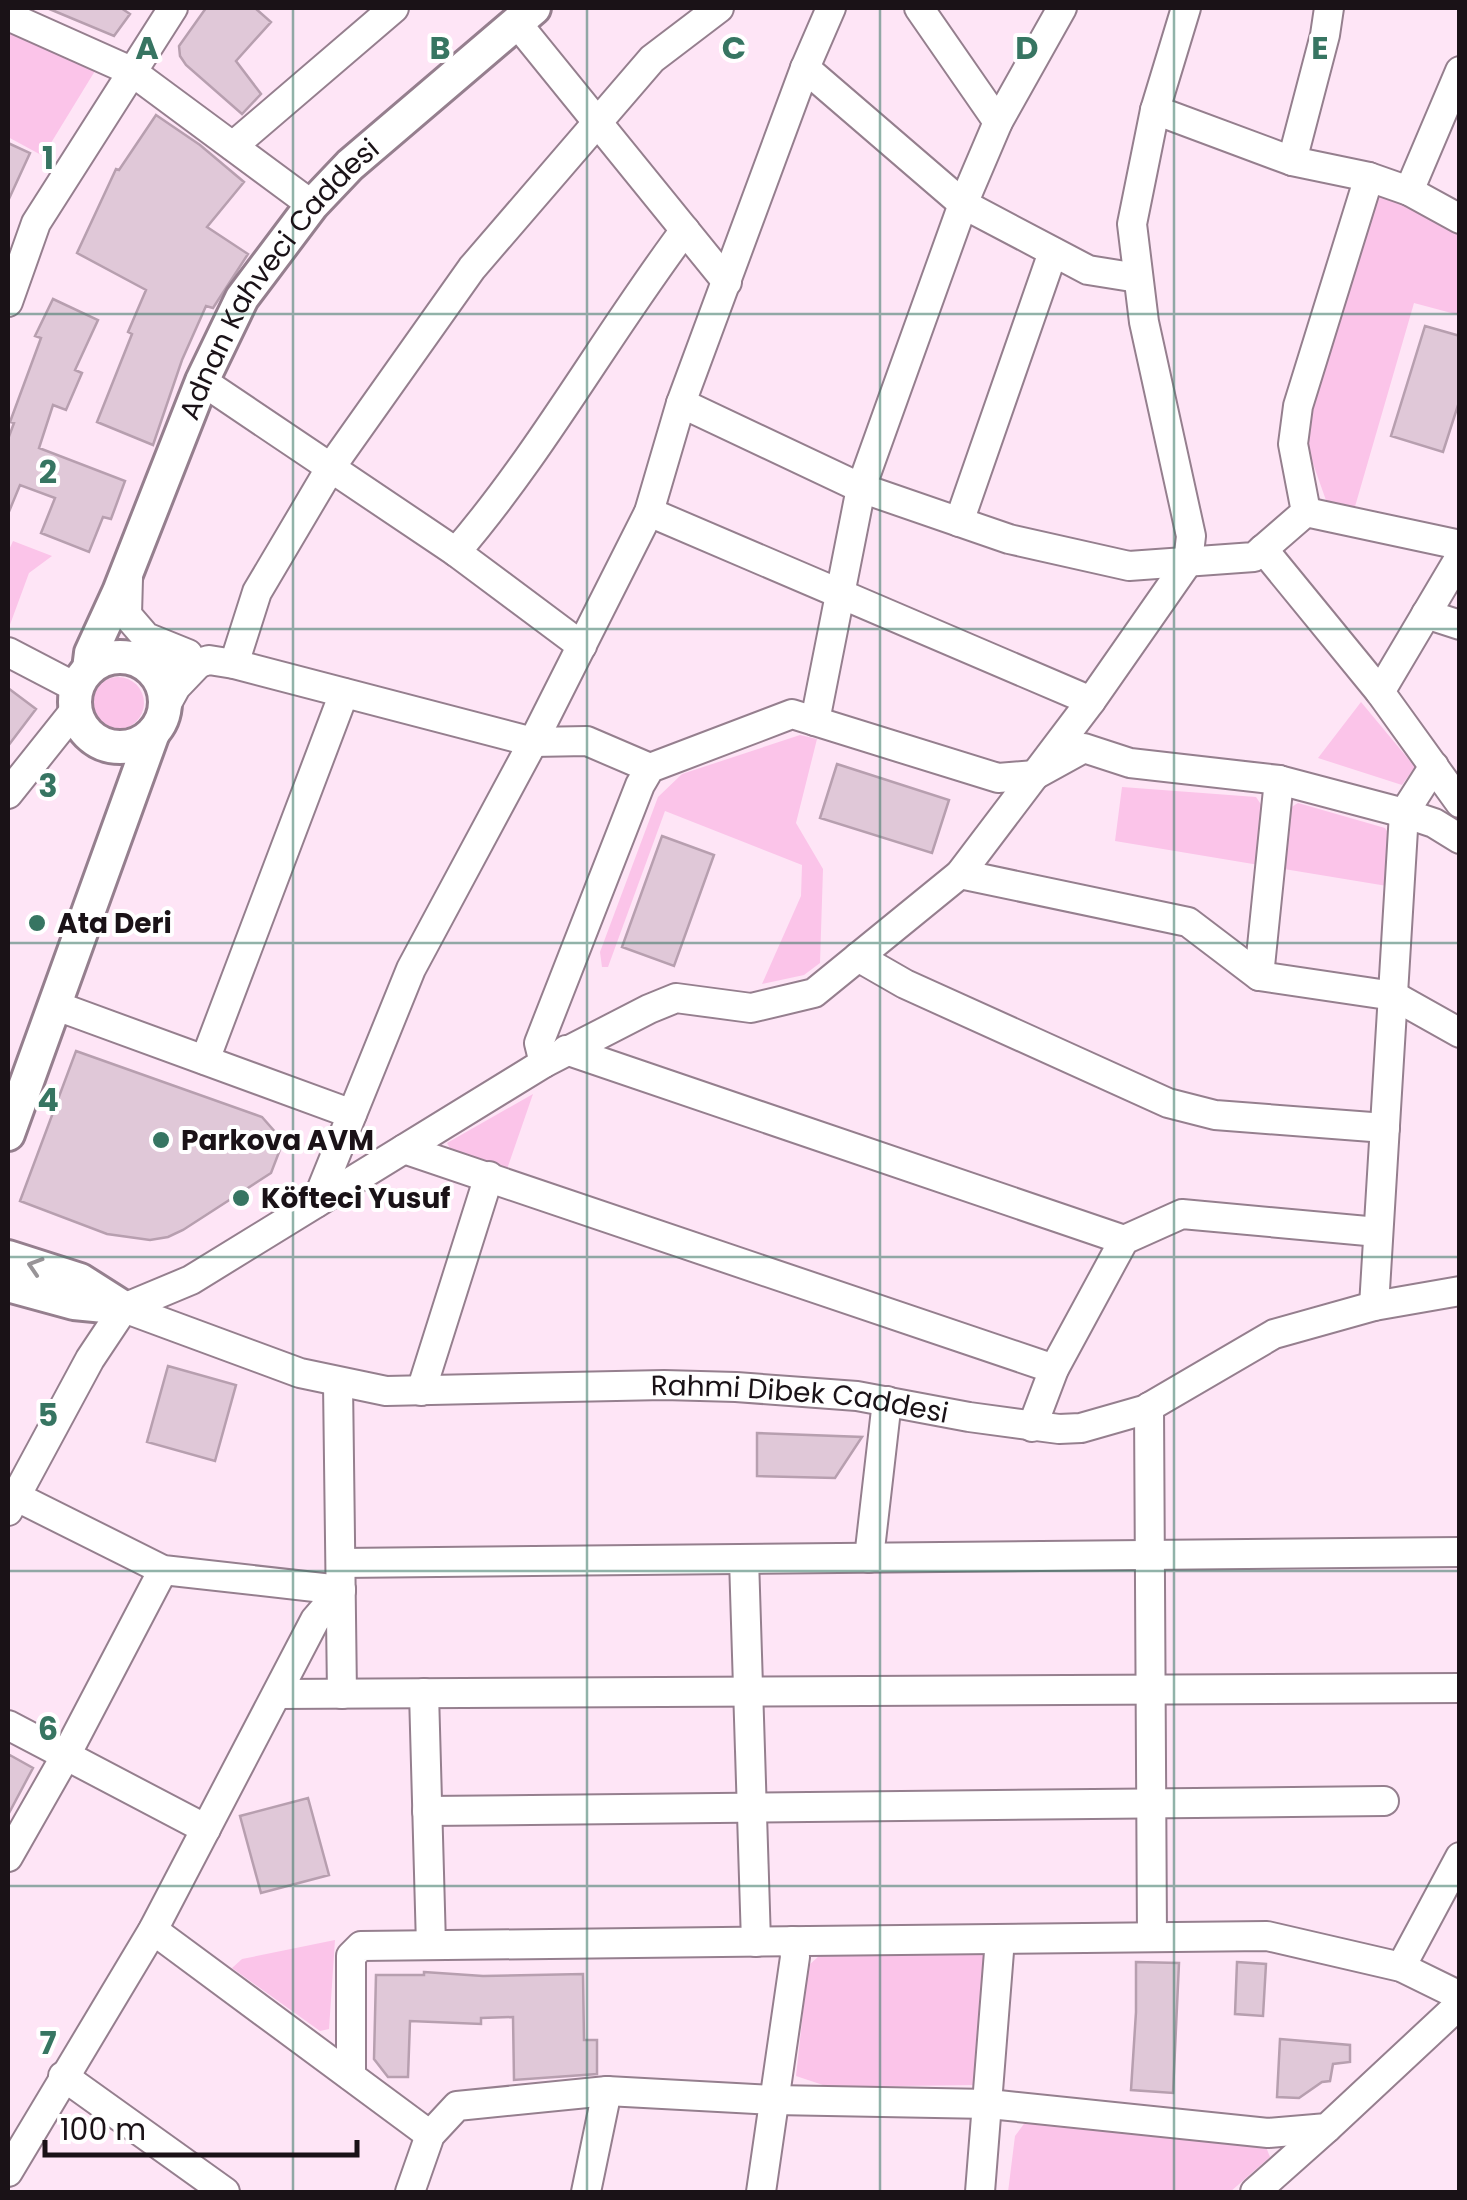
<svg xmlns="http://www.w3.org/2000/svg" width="1467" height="2200" font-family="Poppins,sans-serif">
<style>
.green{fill:#fbc4e9}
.building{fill:#e0c8d8;stroke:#b79faf;stroke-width:2.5}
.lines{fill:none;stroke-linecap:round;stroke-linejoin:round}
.minor-casing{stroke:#957f8e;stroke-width:32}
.major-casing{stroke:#957f8e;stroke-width:38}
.minor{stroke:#fff;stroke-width:28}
.major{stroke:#fff;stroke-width:32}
.oneway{stroke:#989497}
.grid{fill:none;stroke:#377562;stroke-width:2.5;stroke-opacity:0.55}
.poi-dot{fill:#377562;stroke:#fff;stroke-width:4}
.labels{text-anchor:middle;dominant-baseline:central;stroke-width:8;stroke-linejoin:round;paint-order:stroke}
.street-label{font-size:28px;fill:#1a1217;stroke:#fff}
.poi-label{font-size:28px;font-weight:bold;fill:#1a1217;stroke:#fff;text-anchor:start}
.grid-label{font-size:32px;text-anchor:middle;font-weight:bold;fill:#377562;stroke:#fff;stroke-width:8;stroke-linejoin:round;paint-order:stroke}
</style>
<rect width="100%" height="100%" fill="#fee5f6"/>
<path class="green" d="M12,30L98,66L43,156L8,137V38Z
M1378,192L1408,202L1459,232V315L1414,303L1354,510L1328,506L1304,438Z
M13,541L52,556L29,573L8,630V552Z
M92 703a26 26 0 1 1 52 0a26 26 0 1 1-52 0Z
M1361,702L1415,767L1402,785L1318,758Z
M800,735L817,739L796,823L823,869L820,963L804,975L762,984L801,896L802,865L665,811L608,967H602L600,952L658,797L682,774Z
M1122,787L1256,797L1264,809L1259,865L1115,841Z
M1298,803L1385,828L1392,839L1387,886L1284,869L1290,808Z
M533,1094L506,1172L453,1154L447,1143Z
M335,1940L329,2029L320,2031L232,1968L242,1959Z
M985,1954V2068L974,2085L829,2087L796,2076L808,1966L819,1956Z
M1026,2121L1266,2147L1270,2157L1230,2192H1008L1015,2136Z"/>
<path class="building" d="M47,8H121L130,14L114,36Z
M206,8H255L271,22L236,61L261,94L242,114L186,65L180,56L179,46Z
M156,115L200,145L244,182L207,227L248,254L213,308L206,306L182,360L153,445L97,422L132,334L128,332L146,290L77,253L116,169L119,170Z
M8,143L30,153L8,201Z
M53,299L98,320L75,370L82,373L66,410L53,405L39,448L125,481L111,519L103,517L89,552L41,533L55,498L20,485L8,514V439L14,423L10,422L41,338L35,336Z
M1425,326L1460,336V399L1443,452L1391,436Z
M8,688L36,709L8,746Z
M837,764L949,800L932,853L820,818Z
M662,836L714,855L674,966L622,947Z
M76,1051L262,1117L276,1133L281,1147L271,1173L183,1230L168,1237L150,1240L107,1234L20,1201Z
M168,1366L236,1385L215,1461L147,1442Z
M757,1433L862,1437L835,1478L757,1476Z
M8,1754L33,1768L8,1815Z
M308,1798L329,1875L261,1893L240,1816Z
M1136,1962L1179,1963L1173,2093L1131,2090L1136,2012Z
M1237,1962L1266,1964L1263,2016L1235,2014Z
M424,1972L483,1976L583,1974L584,2040H597V2074L514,2080L513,2017L481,2018V2024L410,2021L408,2077H388L374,2059L376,1975H424Z
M1280,2039L1350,2045V2062L1333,2064L1330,2081L1322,2082L1299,2098L1277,2097Z"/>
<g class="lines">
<g class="minor-casing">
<g id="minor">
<path d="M919,8L998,122"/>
<path d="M8,16L131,71L312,205"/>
<path d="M516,22L727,282"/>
<path d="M805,68L963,204L1088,270L1138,278"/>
<path d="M1155,110L1292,161L1369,177L1409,191L1460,219"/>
<path d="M233,146L394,8"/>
<path d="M1292,161L1325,35L1329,8"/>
<path d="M1409,191L1460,71"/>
<path d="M8,302L36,223L173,8"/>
<path d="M202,381L456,552L582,646"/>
<path d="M681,403L861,488L1009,539L1129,566L1254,557L1306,512L1293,444L1298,406L1369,177"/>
<path d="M649,512L1091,701"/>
<path d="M1306,512L1460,545"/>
<path d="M959,522L1053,252"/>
<path d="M1263,549L1380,692L1460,803"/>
<path d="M456,552C542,452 606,335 685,230"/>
<path d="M128,578L127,615L146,637L188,654"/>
<path d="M1426,614L1460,625"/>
<path d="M8,652L77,688"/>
<path d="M137,661L199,663L209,660L234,664L533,742L587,741L650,768"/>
<path d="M234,664L257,592L331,467L472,268L652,59L719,8"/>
<path d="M1380,692L1460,557"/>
<path d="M165,707L176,687L199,663"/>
<path d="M815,721L861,488L963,204L998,122L1062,8"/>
<path d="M8,794L75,710"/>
<path d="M960,874L1188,922L1259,976L1394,996L1460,1033"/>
<path d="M858,957L905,984L1168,1103L1215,1115L1385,1128"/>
<path d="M1259,976L1279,780"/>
<path d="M54,1005L352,1114"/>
<path d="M566,1050L1124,1240"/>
<path d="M205,1060L344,693"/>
<path d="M544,1063L539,1043L640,785L650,768L792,714L998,778L1035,775L1084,748L1130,763L1279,780L1404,813L1434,823L1460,839"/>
<path d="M404,1149L1054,1369"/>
<path d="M316,1203L411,969L533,742L649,512L681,403L805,68L831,8"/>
<path d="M1374,1306L1404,813L1434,766"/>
<path id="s1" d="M124,1308L300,1373L386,1391L664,1385L736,1387L857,1396L969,1417L1059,1429L1081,1428L1144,1410L1274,1334L1374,1306L1460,1291"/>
<path d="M338,1383L342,1694"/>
<path d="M421,1391L489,1176"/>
<path d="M1149,1407L1152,1937"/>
<path d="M1032,1427L1054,1369L1124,1240L1182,1214L1378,1232"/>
<path d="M15,1496L163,1570L341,1590"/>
<path d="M8,1511L90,1359L124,1308L191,1280L544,1063L649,1009L676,998L751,1008L814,993L960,874L1091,701L1188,562L1191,536L1144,322L1132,224L1155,110L1186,8"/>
<path d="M869,1558L887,1401"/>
<path d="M744,1559L756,1942"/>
<path d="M341,1563L1460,1552"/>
<path d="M424,1693L431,1945"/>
<path d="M277,1694L1460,1688"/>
<path d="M8,1725L206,1829"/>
<path d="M427,1811L1384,1801"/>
<path d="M8,1857L65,1757L163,1570"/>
<path d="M153,1930L430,2135"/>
<path d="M1401,1967L1460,1857"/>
<path d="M63,2076L225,2192"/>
<path d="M351,2076V1956L361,1946L1267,1936L1401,1967L1460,1996"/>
<path d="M8,2172L153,1930L315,1620L341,1590"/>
<path d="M410,2192L430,2135L457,2106L607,2091L774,2100L989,2104L1268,2133L1327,2128L1460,2004"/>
<path d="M586,2192L607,2091"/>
<path d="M761,2192L795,1957L793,1941"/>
<path d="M980,2192L1000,1939"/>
<path d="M1255,2192L1327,2128"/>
</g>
</g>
<g class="major-casing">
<g id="major">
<circle cx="120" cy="702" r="45"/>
<path id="s2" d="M89,669L91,653L119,592L202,381L242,298L312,205L350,165L534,8"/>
<path d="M8,1134L153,733"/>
<path d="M8,1257L80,1280L124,1308"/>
<path d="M8,1285L74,1303L115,1307"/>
</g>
</g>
<use href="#minor" class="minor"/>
<use href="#major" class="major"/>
</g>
<defs><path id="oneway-chevron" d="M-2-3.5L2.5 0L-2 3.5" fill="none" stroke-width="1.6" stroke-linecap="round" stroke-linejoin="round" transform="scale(2.5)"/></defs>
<use class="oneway" href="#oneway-chevron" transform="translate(35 1266) rotate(-162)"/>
<path class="grid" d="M293,8V2192M587,8V2192M880,8V2192M1174,8V2192M8,314H1460M8,629H1460M8,943H1460M8,1257H1460M8,1571H1460M8,1886H1460"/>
<g class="poi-dot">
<circle cx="37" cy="923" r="10"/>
<circle cx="161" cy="1140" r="10"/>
<circle cx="241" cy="1198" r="10"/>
</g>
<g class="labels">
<g class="street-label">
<text stroke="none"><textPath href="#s2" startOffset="438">Adnan Kahveci Caddesi</textPath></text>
<text stroke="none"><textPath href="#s1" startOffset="690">Rahmi Dibek Caddesi</textPath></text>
</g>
<g class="poi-label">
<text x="57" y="923">Ata Deri</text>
<text x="181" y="1140">Parkova AVM</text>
<text x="261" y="1198">Köfteci Yusuf</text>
</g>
</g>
<g class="grid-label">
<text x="147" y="59">A</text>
<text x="440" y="59">B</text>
<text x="734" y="59">C</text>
<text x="1027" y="59">D</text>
<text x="1320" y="59">E</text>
<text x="48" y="169">1</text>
<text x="48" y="483">2</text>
<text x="48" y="797">3</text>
<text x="48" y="1111">4</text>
<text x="48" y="1426">5</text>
<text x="48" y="1740">6</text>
<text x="48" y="2054">7</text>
</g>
<rect width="1467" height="2200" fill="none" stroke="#1a1217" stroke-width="20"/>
<path d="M45 2140v15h312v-15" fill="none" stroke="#1a1217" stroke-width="5"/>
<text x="60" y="2140" font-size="30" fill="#1a1217" stroke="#ffffff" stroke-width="8" paint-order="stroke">100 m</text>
</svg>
